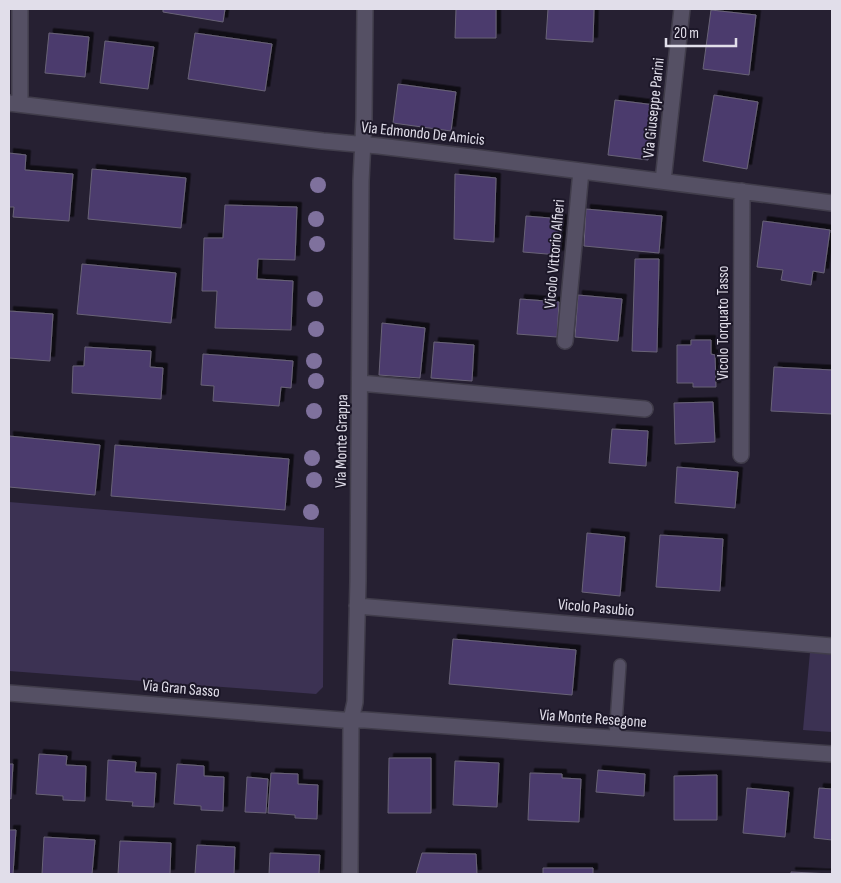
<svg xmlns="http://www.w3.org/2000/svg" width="841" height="883" font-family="'Sofia Sans Condensed',sans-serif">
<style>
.green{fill:#3c3253}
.building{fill:#4b3a6d;stroke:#696377;filter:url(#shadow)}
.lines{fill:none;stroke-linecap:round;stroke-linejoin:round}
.lane-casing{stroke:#413d4b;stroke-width:14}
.street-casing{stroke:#413d4b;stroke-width:18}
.lane{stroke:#555064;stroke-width:11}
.street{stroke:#555064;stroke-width:15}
.tree{fill:#7f719d}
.labels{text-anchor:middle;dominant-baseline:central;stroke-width:4;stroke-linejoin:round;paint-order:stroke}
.street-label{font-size:16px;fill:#e1deea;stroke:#1c1728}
</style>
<defs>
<filter id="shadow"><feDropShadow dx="4.5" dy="-4.5" stdDeviation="0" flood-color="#0009"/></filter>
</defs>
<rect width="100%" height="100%" fill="#262032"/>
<path class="green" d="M9,502L324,528L323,687L316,694L9,671Z
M810,652L832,654V732L803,730Z"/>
<path class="building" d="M163,9H225L223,22L163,12Z
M456,9H496V38H455Z
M548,9H594L593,42L546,39Z
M711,10L756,15L749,75L703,69Z
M49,33L89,37L85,77L45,73Z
M195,33L272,44L265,91L188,79Z
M105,41L154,47L148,89L100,83Z
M398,84L456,92L451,131L393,123Z
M714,95L758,102L747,169L703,161Z
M615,100L655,105L648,160L608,155Z
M9,153L26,155L25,170L73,174L69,221L13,217L14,207H9Z
M92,169L186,178L181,228L88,219Z
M455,174L496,178L494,242L454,239Z
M225,205L297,207L295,260L258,259L257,279L293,281L291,330L215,328L217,291H202L204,238H223Z
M586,209L662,216L659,253L584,246Z
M526,216L562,219L559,255L523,252Z
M763,221L830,230L824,273L813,271L811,285L781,280L783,270L757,267Z
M635,259H659L657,352L632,351Z
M82,264L176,273L171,323L77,314Z
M578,295L622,299L618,341L575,337Z
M520,299L559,302L557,337L517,334Z
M9,311L53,314L50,361L9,358Z
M382,323L425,328L420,378L379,375Z
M691,340H711V354L715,355L716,387H693V383H677V345H691Z
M434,342L474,345L472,381L431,378Z
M85,347L151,351L150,367L163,368L161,399L72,393L73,366H84Z
M203,354L293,361L291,388L281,387L279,406L213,401L214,386L201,385Z
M774,367L832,370V414L771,411Z
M713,402L715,442L675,444L674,403Z
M612,429L648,431L646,466L609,463Z
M9,436L100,445L95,495L9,487Z
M115,445L289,459L285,510L111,496Z
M677,467L738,472L735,508L675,503Z
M587,533L625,537L620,596L582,592Z
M660,535L723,539L720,591L656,587Z
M453,639L576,650L572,695L449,684Z
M39,754L67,756L66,765L86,766L85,801L63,800V796L36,794Z
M389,758H431V813H388Z
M108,760L136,762L135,772L156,773L154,807L132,806L133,802L106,800Z
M455,761L499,763L497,807L453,805Z
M9,764H13L11,799L9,798Z
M177,764L204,766V776L224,777L223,811L201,810V806L174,804Z
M598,770L645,774L644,796L596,792Z
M271,773L298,774V784L318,785L317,819L295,818V815L268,813Z
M530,773L562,774V778L581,779L579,822L528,820Z
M717,775V820H674V776Z
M247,777L268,779L266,813L245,812Z
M747,788L789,792L785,837L743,833Z
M819,788L832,789V840L814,838Z
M9,830H16L13,874H9Z
M44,837L95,840L92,874H42Z
M120,841L171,843L170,874H118Z
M197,845L235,847L234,874H195Z
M270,853L320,855L319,874H269Z
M422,853L476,854L477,874H416Z
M543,868H593V874H543Z
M791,872L832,874H791Z"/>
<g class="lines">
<g class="lane-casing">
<path id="lane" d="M615,738L620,665"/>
</g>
<g class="street-casing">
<path id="street" d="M20,9V104
M9,103L323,141L379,146L480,158L832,203
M663,181L682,9
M565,341L581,171
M360,383L645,409
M741,455L742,191
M357,606L832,646
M9,693L342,720H365L832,754
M350,874L351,720L355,702L358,581L361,181L364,119L365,9"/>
</g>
<use href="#lane" class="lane"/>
<use href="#street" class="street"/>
</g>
<g class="tree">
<circle cx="318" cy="185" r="8"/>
<circle cx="316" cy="219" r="8"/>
<circle cx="317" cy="244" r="8"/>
<circle cx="315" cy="299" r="8"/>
<circle cx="316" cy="329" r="8"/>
<circle cx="314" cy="361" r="8"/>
<circle cx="316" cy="381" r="8"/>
<circle cx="314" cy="411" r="8"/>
<circle cx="312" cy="458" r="8"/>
<circle cx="314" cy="480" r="8"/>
<circle cx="311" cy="512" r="8"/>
</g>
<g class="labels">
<g class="street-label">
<text transform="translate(654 108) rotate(-84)">Via Giuseppe Parini</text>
<text transform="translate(423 134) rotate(6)">Via Edmondo De Amicis</text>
<text transform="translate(555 254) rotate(-85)">Vicolo Vittorio Alfieri</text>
<text transform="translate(723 323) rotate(-90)">Vicolo Torquato Tasso</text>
<text transform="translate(342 441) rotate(-89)">Via Monte Grappa</text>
<text transform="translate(596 608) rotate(5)">Vicolo Pasubio</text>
<text transform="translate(181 689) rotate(5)">Via Gran Sasso</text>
<text transform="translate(593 719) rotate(4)">Via Monte Resegone</text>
</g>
</g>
<rect width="841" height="883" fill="none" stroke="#e1deea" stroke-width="20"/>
<path d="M666 38v8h70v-8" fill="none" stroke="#e1deea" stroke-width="2.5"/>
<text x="674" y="38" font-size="15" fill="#e1deea" stroke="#1c1728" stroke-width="4" paint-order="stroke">20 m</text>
</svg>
